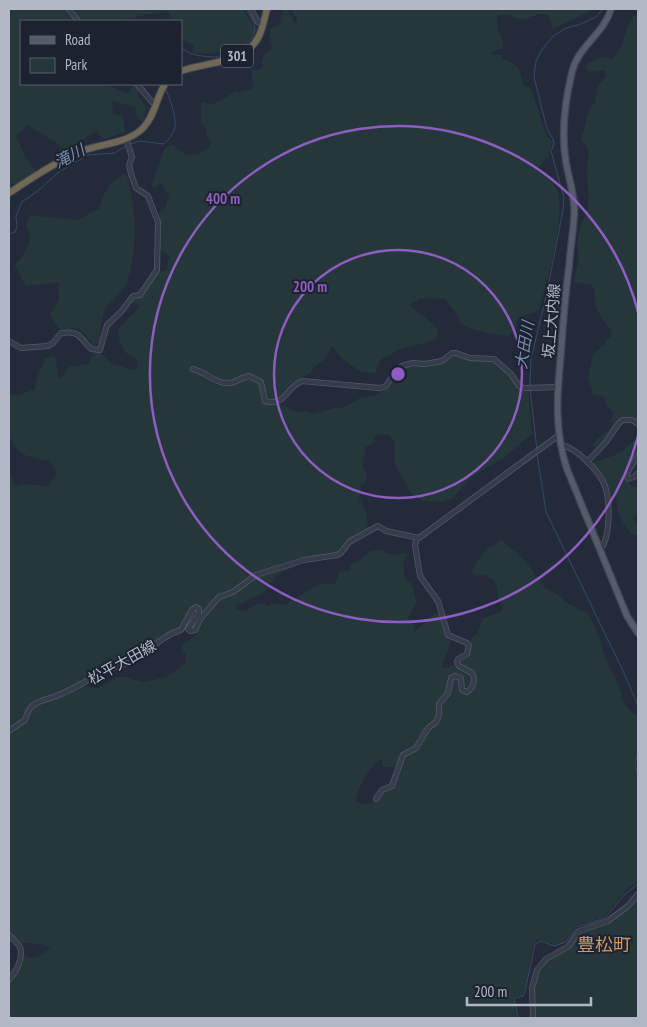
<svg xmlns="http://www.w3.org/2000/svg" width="647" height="1027" font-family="'PT Sans Narrow','Noto Sans JP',sans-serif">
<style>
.green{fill:#25373b}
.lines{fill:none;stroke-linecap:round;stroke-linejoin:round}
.stream{stroke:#394863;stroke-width:1}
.minor-casing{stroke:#525865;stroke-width:6}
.major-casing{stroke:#404653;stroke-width:8}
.highway-casing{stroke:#424855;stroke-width:8}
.minor{stroke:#363d4a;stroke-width:4.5}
.major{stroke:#545c6a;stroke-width:5.5}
.highway{stroke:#706754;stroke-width:6}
.ring{fill:none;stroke:#8e5dc1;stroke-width:2.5}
.labels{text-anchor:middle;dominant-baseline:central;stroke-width:4;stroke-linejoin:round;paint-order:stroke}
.shield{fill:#1c222f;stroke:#858b99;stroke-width:1}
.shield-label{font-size:14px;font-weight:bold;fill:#b2b8c6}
.street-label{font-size:15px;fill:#b2b8c6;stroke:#1c222f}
.water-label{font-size:16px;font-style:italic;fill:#7b8dad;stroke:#1c222f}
.quarter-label{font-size:18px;fill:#d09963;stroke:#1c222f}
.centre{fill:#8e5dc1;stroke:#1c222f;stroke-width:2.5}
.ring-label{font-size:15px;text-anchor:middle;font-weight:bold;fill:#8e5dc1;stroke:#1c222f;stroke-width:4;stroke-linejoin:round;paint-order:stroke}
</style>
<rect width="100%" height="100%" fill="#232b3a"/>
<path class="green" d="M9,9H243L255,29C249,53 213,54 193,53L194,46L181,37V21H175L167,11L128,18L119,21H21V84H105L128,94L133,84H135L139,88L137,94L146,109L143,122L137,118L135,107L112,101L113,114L123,116L125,132L104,139L96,131L81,141L66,157L59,158L60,145L28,125L16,136L26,158L36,171L17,184L9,183Z
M283,9H288L294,22L297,23V18L289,9H595L553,29L549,16C541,12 532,16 524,20C515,18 505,12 497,17V29L503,40V48L492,52L491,55H502V59C519,64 520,70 524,86L531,88L546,135L552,141L549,158L545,159L538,170C545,176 553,181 557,190C567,215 545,286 539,311L519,317L515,329L509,336C493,335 475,331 461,324L457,314L445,299L420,298L409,306L420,313L438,329L436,339C424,345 411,345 399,350C393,352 390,357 384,357L379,362L375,373L361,372L340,357L334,347H331L326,358L312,369L311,373L291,383L288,391L276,402L277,405L286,406L299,413L307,411L313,414L334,408H343L360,398L377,395L389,385L400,368L413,364L424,365L454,354L493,360L511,375L515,384L528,389L532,434L502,459L471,477L454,497L441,502L423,501L411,494L395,464V442L388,434H381L375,436L372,444L366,447L362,467C368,473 369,480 361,485L359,498L367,514V524L370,528L340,552L285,563L273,568L233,591L220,595L195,628L190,629L198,615L197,606L182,627L169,632L132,660L81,685L28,708L25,717L9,730V477L12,476L15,486L22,484L47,486L55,478L56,471L50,461C41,459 30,458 23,454C3,441 9,414 9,394L19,395L35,389C37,377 41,369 45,358L52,356L55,357L59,378L63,376L69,367L88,364L93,353L99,352L112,364L133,370L137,368C138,353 129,359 124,350C120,344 119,338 118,331C123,321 134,315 139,306L132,302L133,298L140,296L157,272L167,271L169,255L159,249L158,216L159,213L166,207L169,194L163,188V185L160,184L154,187L152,185C154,180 162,153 164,150C167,146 170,145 174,145C176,147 178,150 180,151C189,159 209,154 211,141L207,136L206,128L201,123V104L203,102C206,103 209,104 212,104C215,104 233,94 235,91L239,92L254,88C253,81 249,74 254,69L258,71L262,67C262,55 265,55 273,46L270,40V29L279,24Z
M638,15V420C608,414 619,436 595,447L592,445C597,436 608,433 613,424L611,422L614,413L607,407L603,396L593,395L588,377L592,359L594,353L606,343V339L610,338L612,332C607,325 601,318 597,310C594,302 596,292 592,285L574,282C574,274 577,270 578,263C579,253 576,242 579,232C581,225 584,218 587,211C591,198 586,179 587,165C588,161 589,154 588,150C587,147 583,143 581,140L590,106L595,103L598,85L607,76L605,70L592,72L586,70L587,64C595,58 603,57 612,59C627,46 622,29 634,16Z
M126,173C136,203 138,248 128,279C125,293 108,301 104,313C100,322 101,334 99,343L93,346C83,328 80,327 60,330L50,315L59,299V282L26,286L15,265C26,250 35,245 26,225L30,215L77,220L99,209C105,191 108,182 126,173Z
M638,439V464L627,469L624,473L631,486L638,487V515L633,518L635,523L638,524V535H632C628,528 621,521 619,514C616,504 619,499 610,493L607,485L592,463C599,460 608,458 615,455C625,451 627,444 638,439Z
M501,539L527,563L545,588L558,595L567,603L588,613L599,636L605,657L619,686L623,701L628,709L638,717C638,729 637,742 638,753C635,760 633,768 638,775L637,857L638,882L628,888L604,917L574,926C569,937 564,947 549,943C545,942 542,940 537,940C526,954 531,979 522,995L515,996L513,998L516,1018H9V981L18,967L21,954C37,962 39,956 50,948C40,942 32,944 21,943L9,933V732L25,720L30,708L81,685L97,689L118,677H126L130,679L144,682L167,677L186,662V656L181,646L199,633L197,630L202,619L219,598L234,593L253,578L299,562L298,565L277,575L264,592L236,606V609L245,611L257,604L264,603L268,606L271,604L285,605L319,584H335L339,572L350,570V564L361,559L371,551L382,550C389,557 398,554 407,553L403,565L406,582L411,583L417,603L408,617L410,621L414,624V632L435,613H440L446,634L452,639L442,666L443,669L456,664L471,674C474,681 472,686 467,691H464L462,689L463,680L461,677L454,675L451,677L448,690L437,706C440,722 433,718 427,729C418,742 418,748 403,754L398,767H383L382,758C368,769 359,784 356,801L364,805L375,802L382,790L394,784L395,776L404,755L417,748L429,728L437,722L441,713L440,704L449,693L452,679L456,677L460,678V690L464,693H467C483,680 474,673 460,665L459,661L468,654L472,638L478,632L483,618L501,612L502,607L498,599L497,588L494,580L485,575L476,576L472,572C473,566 485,549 491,546C496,543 498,543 501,539Z
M638,896V1018H535C534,995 531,972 553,957C566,948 574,946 582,932L601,926L628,908H631Z"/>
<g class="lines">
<path class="stream" d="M181,48C192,56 201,56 214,57C219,58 220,55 224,52C235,46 252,47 255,30C256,23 249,15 246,9
M130,144L140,141L164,144C168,140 174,133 175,127C177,119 169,95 165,88
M9,234L15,232L17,227L16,216L22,202L39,190L59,172L88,155L115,153L127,145
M530,385L531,359L546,297L563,210L564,198L551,151L554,144L553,139L547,129L534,77L536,61L541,51L552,37L566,28L578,25L596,17L603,9
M530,389L537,450
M537,454L546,512L624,673L638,706
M638,754C635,760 634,769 638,774
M518,1018L514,998L523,996L525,991L535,944L541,941L554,946L566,942L576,927L605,918L625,894L638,884"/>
<g class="minor-casing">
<path id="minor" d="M69,9L78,21
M251,9L258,22L263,25
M137,84L152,102L156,104
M9,341L21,348L48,346L53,343L61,333C80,330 80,338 91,349L100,350L107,325L121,312L133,296L140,295L157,270L158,222L148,196L136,188L131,174L129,165L132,157L126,139
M193,369C206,372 217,385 230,383C237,382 242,377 249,376L261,382L265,401C286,407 286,387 302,381L380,388L386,386L395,372L402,366L413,363L425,364L442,361L452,353H456L470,358L494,359L511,374L519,386L525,388L558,387
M560,445C575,446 600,472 605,486C610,501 611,537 600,550
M638,455C634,465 624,471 628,479L634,477L638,473
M587,462L606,442L619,423L623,420H632L638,424
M9,731L25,720C30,701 38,703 56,696C73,690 88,680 104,671C113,666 123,666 132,661C149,651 163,635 181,630L192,610L196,607L199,609V613L188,629L190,631L195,630L200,619L219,597L233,592L256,575L304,560L337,555L341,553L349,542L378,526L386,531L419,538L559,435
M376,799L382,790L392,786L403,755L416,748L428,728L436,722L439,715V704L448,693L451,678L455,676L461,678L462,690L467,692C473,688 476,680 472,673L459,666L457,662L458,659L467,654L469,645L467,643L448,635L438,601L420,576L415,545L417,538
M9,935C12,938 18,943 20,947C24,958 16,972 9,980
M533,1018L532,988L537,970L541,965L546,959L569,946L579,931L608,921L628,906L638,894"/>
</g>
<g class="major-casing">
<path id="major" d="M611,9C604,34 578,46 572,72C565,101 561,133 566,162C569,180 576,199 574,218C573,234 570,250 569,267C565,295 563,324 561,353C557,394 554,430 567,469L627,616L638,633"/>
</g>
<g class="highway-casing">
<path id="highway" d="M181,71C205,62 244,64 258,38C263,29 264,19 267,9
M9,193C32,178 57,161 82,151C102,143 127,144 143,128C155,116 156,98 165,84"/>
</g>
<use href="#minor" class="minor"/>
<use href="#major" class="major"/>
<use href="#highway" class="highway"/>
</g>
<g class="ring">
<circle cx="398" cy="374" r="124"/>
<path d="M638 436A248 248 0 1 1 638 312"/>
</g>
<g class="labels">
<rect class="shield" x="221" y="44.5" width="32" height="23" rx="4"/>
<g class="shield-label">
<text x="237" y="56">301</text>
</g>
<g class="street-label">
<text transform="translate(551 321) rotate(-85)">坂上大内線</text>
<text transform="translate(122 662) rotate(-29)">松平大田線</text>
</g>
<g class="water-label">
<text transform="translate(69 156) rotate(-28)">滝川</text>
<text transform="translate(524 345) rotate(-81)">大田川</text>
</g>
<g class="quarter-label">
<text x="604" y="944">豊松町</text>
</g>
</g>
<circle cx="398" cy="374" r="8" class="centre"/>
<g class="ring-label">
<text x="223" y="204">400 m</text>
<text x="310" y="292">200 m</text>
</g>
<rect width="647" height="1027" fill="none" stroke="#b2b8c6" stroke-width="20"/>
<rect x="20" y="20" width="162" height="65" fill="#1c222f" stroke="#585e6b"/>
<rect x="30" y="36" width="25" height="8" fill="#545c6a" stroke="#585e6b"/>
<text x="65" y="45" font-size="15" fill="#b2b8c6">Road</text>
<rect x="30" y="58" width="25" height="15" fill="#25373b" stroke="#585e6b"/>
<text x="65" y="70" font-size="15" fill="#b2b8c6">Park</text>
<path d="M467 997v8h124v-8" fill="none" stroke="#b2b8c6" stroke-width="2.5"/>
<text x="474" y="997" font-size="15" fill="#b2b8c6" stroke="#1c222f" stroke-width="4" paint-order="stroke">200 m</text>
</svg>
